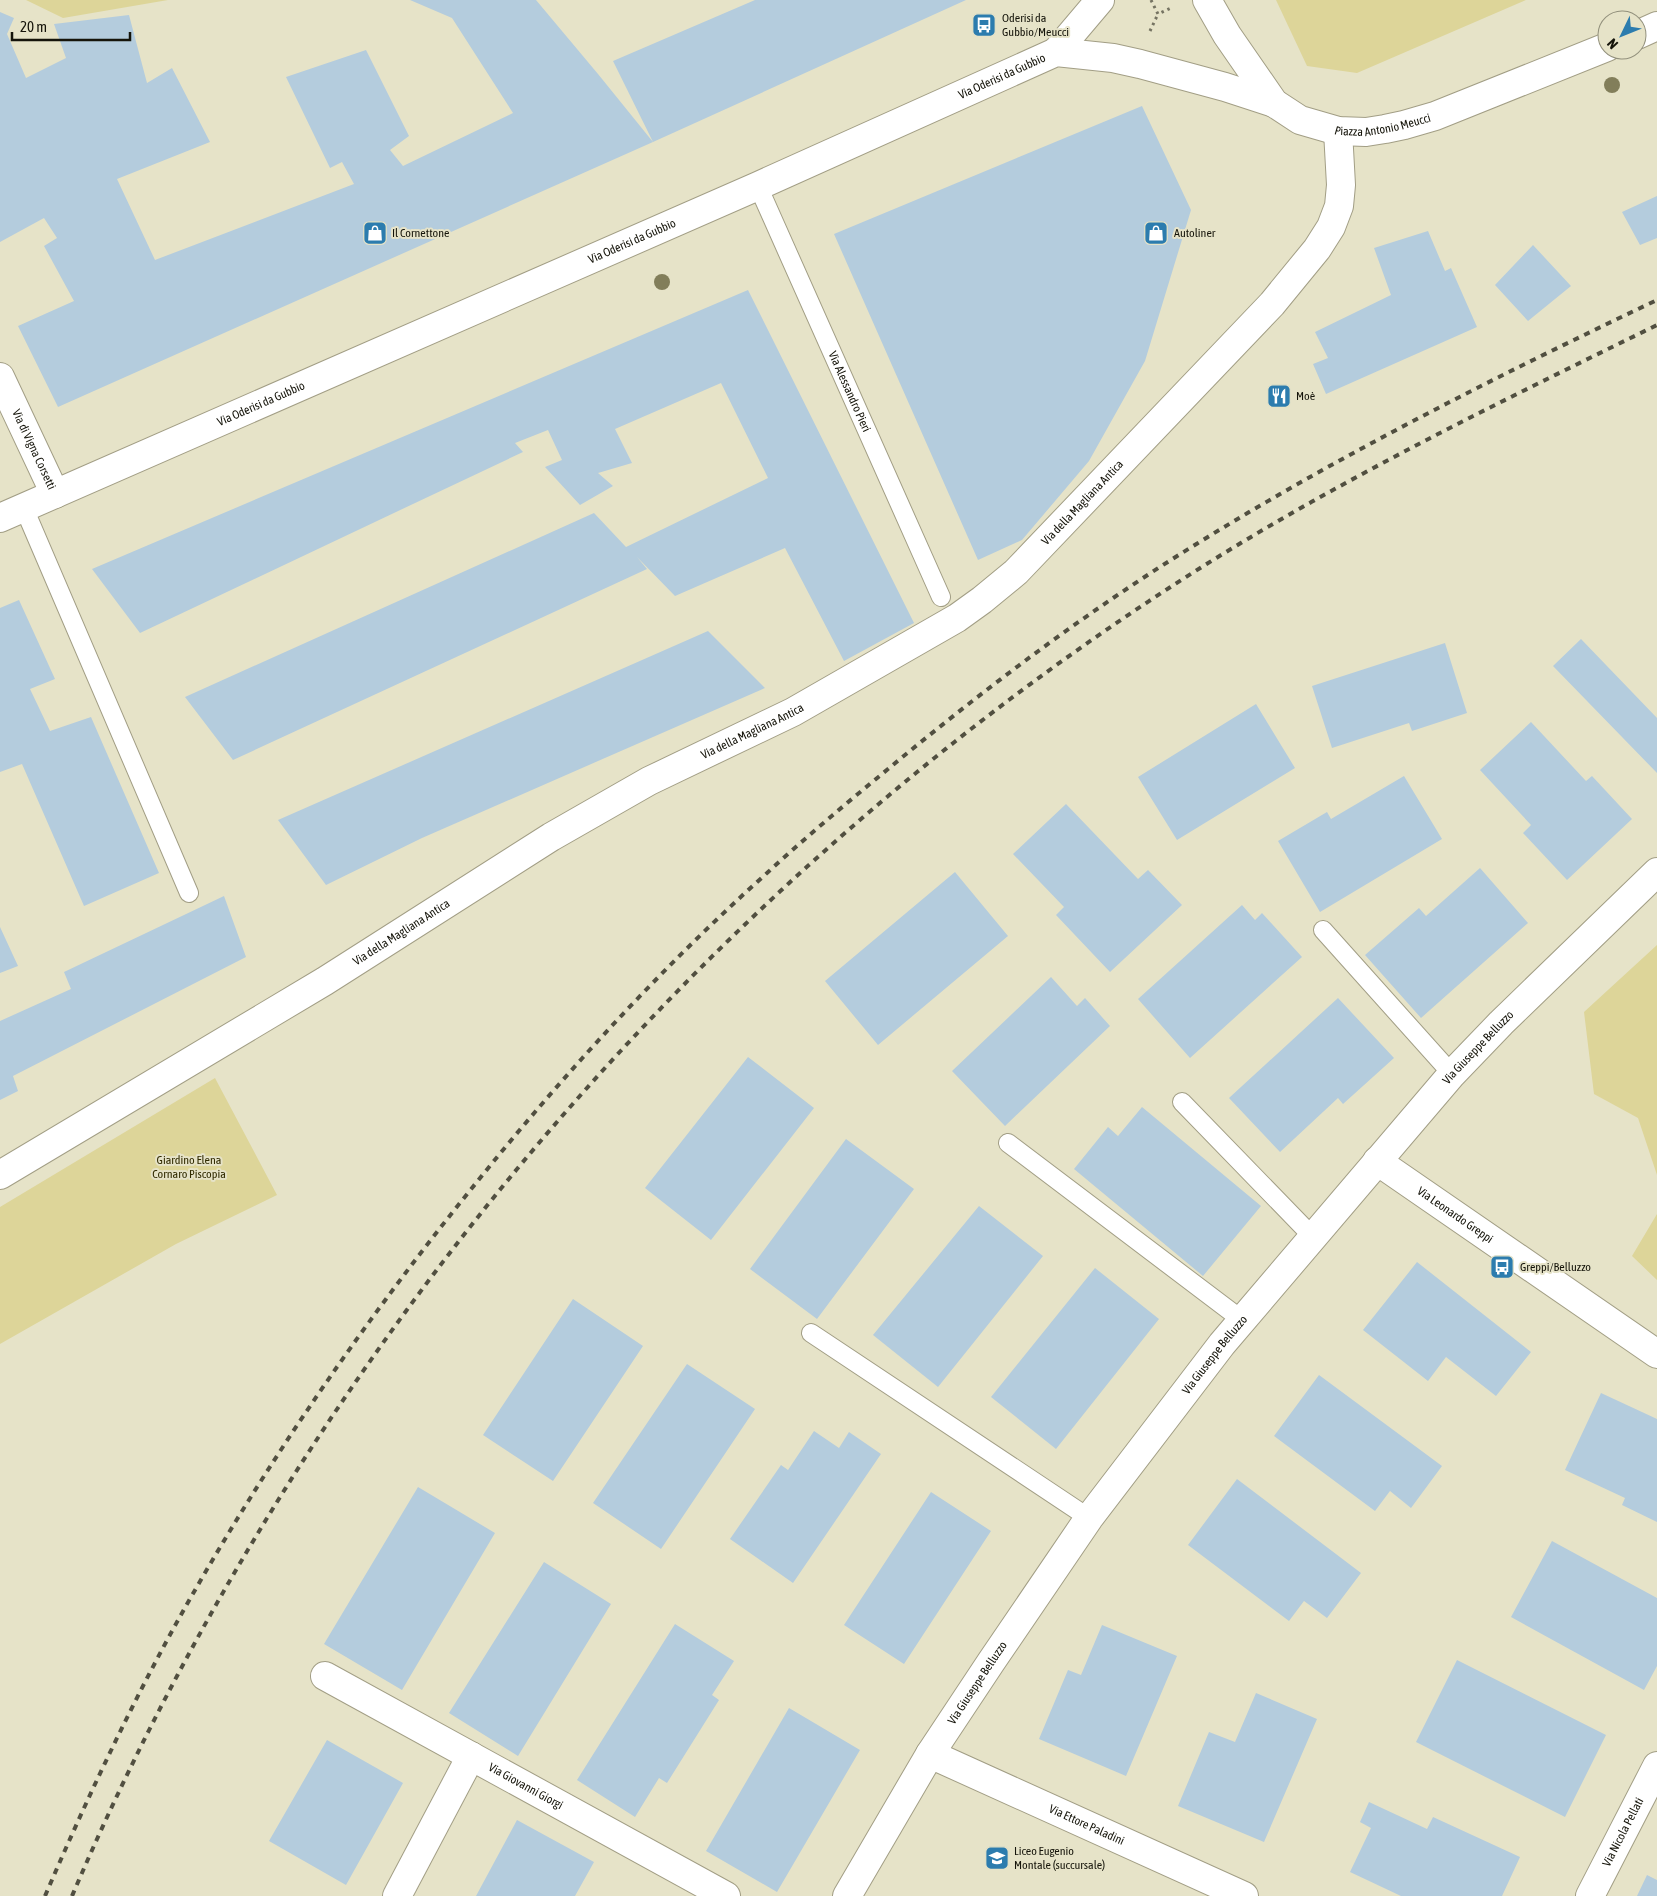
<svg xmlns="http://www.w3.org/2000/svg" width="1657" height="1896" font-family="'Asap Condensed',sans-serif">
<style>
.green{fill:#ddd599}
.building{fill:#b4ccdd}
.lines{fill:none;stroke-linecap:round;stroke-linejoin:round}
.lane-casing{stroke:#a29e85;stroke-width:20}
.street-casing{stroke:#a29e85;stroke-width:30}
.secondary-casing{stroke:#a29e85;stroke-width:30}
.path{stroke:#757362;stroke-width:3;stroke-dasharray:2.5 4;stroke-linecap:butt}
.lane{stroke:#fff;stroke-width:18}
.street{stroke:#fff;stroke-width:28}
.secondary{stroke:#fff;stroke-width:28}
.rail{stroke:#514f40;stroke-width:4;stroke-dasharray:6 6;stroke-linecap:butt}
.tree{fill:#827e5a}
.labels{text-anchor:middle;dominant-baseline:central;stroke-width:4;stroke-linejoin:round;paint-order:stroke}
.poi-label{font-size:12px;fill:#15140a;stroke:#e6e3c8;text-anchor:start}
.street-label{font-size:12px;fill:#15140a;stroke:#e6e3c8}
.park-label{font-size:12px;fill:#312b00;stroke:#e6e3c8}
</style>
<rect width="100%" height="100%" fill="#e6e3c8"/>
<path class="green" d="M26,0H168L63,18Z
M1276,0H1526L1357,73L1307,66Z
M1657,945V1175L1638,1118L1594,1094L1584,1012Z
M215,1078L277,1195L176,1244L0,1344V1207Z
M1657,1214V1280L1632,1256Z"/>
<path class="building" d="M410,0H536L598,74L653,142L58,407L18,326L74,301L44,246L57,238L44,218L0,242V12L14,18L7,34L26,78L66,58L54,24L129,15L147,83L172,68L210,142L117,179L155,260L354,184L342,162L330,168L286,77L366,50L409,136L390,150L403,166L513,113L452,18Z
M755,0H966L653,142L613,61Z
M1142,106L1191,210L1145,361L1089,461L1022,540L978,560L834,234Z
M1657,196V238L1640,245L1622,212Z
M1428,231L1445,271L1451,268L1477,327L1326,394L1313,364L1328,358L1315,332L1391,295L1374,248Z
M1533,245L1571,286L1528,321L1495,285Z
M748,290L914,623L844,661L785,548L675,596L637,557L647,569L233,760L185,697L594,513L626,547L768,478L721,383L615,429L632,463L598,473L613,486L580,505L545,467L562,460L548,430L515,443L523,452L140,633L92,569Z
M19,600L55,679L30,689L50,731L91,717L159,873L84,906L22,764L0,772V608Z
M708,631L765,688L422,838L326,885L278,820Z
M1581,639L1657,718V773L1553,666Z
M1445,643L1467,713L1412,731L1409,723L1332,748L1312,686Z
M1256,704L1295,768L1177,840L1138,777Z
M1531,722L1586,781L1592,776L1632,819L1567,880L1523,833L1531,825L1480,770Z
M1404,776L1442,839L1320,912L1278,841L1327,812L1331,819Z
M1066,804L1138,879L1148,870L1182,905L1110,972L1056,915L1064,907L1013,854Z
M1480,868L1528,923L1421,1018L1365,955L1419,908L1426,916Z
M955,872L1008,936L878,1045L825,981Z
M224,896L246,957L13,1076L18,1091L0,1100V1021L71,989L64,972Z
M1242,905L1255,920L1262,913L1302,957L1190,1058L1138,999Z
M0,927L18,966L0,973Z
M1051,977L1077,1006L1085,998L1110,1026L1005,1126L952,1071Z
M1338,998L1394,1058L1343,1104L1338,1098L1280,1152L1229,1098Z
M748,1057L814,1108L711,1240L645,1188Z
M1142,1107L1261,1206L1203,1276L1074,1169L1108,1127L1118,1136Z
M846,1139L914,1189L817,1319L750,1269Z
M979,1206L1043,1256L938,1387L873,1335Z
M1417,1262L1531,1352L1496,1396L1446,1357L1428,1381L1363,1330Z
M1095,1268L1159,1319L1056,1449L991,1397Z
M573,1299L643,1346L553,1481L483,1435Z
M687,1364L755,1409L661,1549L593,1503Z
M1319,1375L1442,1466L1411,1508L1390,1491L1375,1511L1274,1436Z
M1601,1393L1657,1419V1522L1622,1505L1625,1498L1565,1470Z
M814,1431L839,1448L849,1432L881,1454L793,1583L730,1539L781,1465L788,1470Z
M1237,1479L1361,1573L1327,1618L1304,1601L1289,1621L1188,1545Z
M418,1487L495,1533L402,1690L324,1644Z
M931,1492L991,1531L904,1664L844,1625Z
M1552,1541L1657,1598V1666L1644,1690L1511,1617Z
M544,1562L611,1604L518,1756L449,1713Z
M675,1624L734,1661L712,1695L719,1700L667,1783L659,1778L635,1817L577,1780Z
M1102,1625L1177,1656L1126,1776L1039,1739L1068,1670L1081,1675Z
M1457,1660L1606,1735L1565,1817L1416,1742Z
M1256,1693L1317,1719L1264,1842L1178,1806L1209,1732L1235,1742Z
M789,1708L860,1750L777,1892L706,1851Z
M327,1740L403,1783L346,1885L269,1841Z
M1369,1802L1427,1829L1433,1817L1520,1857L1502,1896H1401L1350,1872L1371,1828L1360,1822Z
M517,1820L594,1862L575,1896H476Z
M1647,1875L1657,1880V1896H1637Z"/>
<g class="lines">
<g class="lane-casing">
<g id="lane">
<path id="s1" d="M758,186L941,597"/>
<path d="M24,508L189,893"/>
<path d="M1323,930L1452,1074"/>
<path d="M1182,1102L1313,1237"/>
<path d="M1008,1143L1242,1320"/>
<path d="M811,1333L1089,1518"/>
</g>
</g>
<g class="street-casing">
<g id="street">
<path id="s2" d="M0,377L55,494"/>
<path id="s3" d="M1377,1161L1657,1354"/>
<path id="s4" d="M0,1175L325,981L551,837L649,781L793,712L957,618L982,600L1016,572L1272,304L1317,249L1331,227L1339,206L1341,185L1338,131"/>
<path id="s5" d="M325,1676L726,1896"/>
<path id="s6" d="M930,1754L1244,1896"/>
<path d="M397,1896L471,1756"/>
<path id="s7" d="M847,1896L930,1754L991,1662L1089,1518L1222,1344L1452,1074L1501,1023L1657,872"/>
<path id="s8" d="M1590,1896L1657,1766"/>
</g>
</g>
<g class="secondary-casing">
<g id="secondary">
<path id="s9" d="M1207,0L1227,35L1274,103L1300,120L1338,131L1366,132L1385,129L1404,125L1435,116L1607,47"/>
<path d="M1637,35L1657,26"/>
<path d="M1056,52L1100,0"/>
<path id="s10" d="M0,518L758,186L1056,52L1113,58L1140,64L1225,87L1274,103"/>
</g>
</g>
<path class="path" d="M1151,0L1158,14L1173,7
M1150,31L1158,14"/>
<use href="#lane" class="lane"/>
<use href="#street" class="street"/>
<use href="#secondary" class="secondary"/>
<path class="rail" d="M45,1896C85,1803 128,1711 177,1622C262,1469 362,1324 472,1188C562,1076 660,969 767,873C804,839 843,806 882,774C972,699 1065,628 1163,565C1321,464 1489,380 1657,300
M72,1896C299,1364 686,901 1172,586C1326,486 1492,406 1657,325"/>
</g>
<g class="tree">
<circle cx="1612" cy="85" r="8"/>
<circle cx="662" cy="282" r="8"/>
</g>
<defs>
<g id="bus-square" transform="scale(1.25)"><rect x="-9" y="-9" width="18" height="18" rx="4" fill="#2c7cae" stroke="#e6e3c8"/><path d="M-5-6H5V4H4V6H2V4H-2V6H-4V4H-5ZM-3.5-4V0h7V-4ZM-3.5 1.2v1.5H-2V1.2ZM2 1.2v1.5H3.5V1.2Z" fill="#fff"/></g>
<g id="shop-square" transform="scale(1.25)"><rect x="-9" y="-9" width="18" height="18" rx="4" fill="#2c7cae" stroke="#e6e3c8"/><path d="M-5-2.5h2.3a2.7 3.5 0 0 1 5.4 0H5L5.5 6h-11ZM-1.5-2.5h3a1.5 2.3 0 0 0-3 0Z" fill="#fff"/></g>
<g id="restaurant-square" transform="scale(1.25)"><rect x="-9" y="-9" width="18" height="18" rx="4" fill="#2c7cae" stroke="#e6e3c8"/><path d="M-5-6h1v4h1v-4h1v4h1v-4h1v5L-1.5 .5V6h-2V.5L-5-1ZM5-6V6H3V1.5H1.5Q1.5-4 5-6Z" fill="#fff"/></g>
<g id="school-square" transform="scale(1.25)"><rect x="-9" y="-9" width="18" height="18" rx="4" fill="#2c7cae" stroke="#e6e3c8"/><path d="M0-5L7-2L0 1L-7-2ZM-4 1L0 2.5L4 1V4Q0 6-4 4Z" fill="#fff"/></g>
</defs>
<g fill-rule="evenodd">
<use href="#bus-square" x="984" y="25"/>
<use href="#shop-square" x="375" y="233"/>
<use href="#shop-square" x="1156" y="233"/>
<use href="#restaurant-square" x="1279" y="396"/>
<use href="#bus-square" x="1502" y="1267"/>
<use href="#school-square" x="997" y="1858"/>
</g>
<g class="labels">
<g class="poi-label">
<text x="1002" y="18">Oderisi da<tspan x="1002" dy="14">Gubbio/Meucci</tspan></text>
<text x="392" y="233">Il Cornettone</text>
<text x="1174" y="233">Autoliner</text>
<text x="1296" y="396">Moè</text>
<text x="1520" y="1267">Greppi/Belluzzo</text>
<text x="1014" y="1851">Liceo Eugenio<tspan x="1014" dy="14">Montale (succursale)</tspan></text>
</g>
<g class="street-label">
<text stroke="none"><textPath href="#s10" startOffset="1095">Via Oderisi da Gubbio</textPath></text>
<text stroke="none"><textPath href="#s9" startOffset="239">Piazza Antonio Meucci</textPath></text>
<text stroke="none"><textPath href="#s10" startOffset="690">Via Oderisi da Gubbio</textPath></text>
<text stroke="none"><textPath href="#s1" startOffset="225">Via Alessandro Pieri</textPath></text>
<text stroke="none"><textPath href="#s10" startOffset="285">Via Oderisi da Gubbio</textPath></text>
<text stroke="none"><textPath href="#s2" startOffset="80">Via di Vigna Corsetti</textPath></text>
<text stroke="none"><textPath href="#s4" startOffset="1279">Via della Magliana Antica</textPath></text>
<text stroke="none"><textPath href="#s4" startOffset="874">Via della Magliana Antica</textPath></text>
<text stroke="none"><textPath href="#s4" startOffset="469">Via della Magliana Antica</textPath></text>
<text stroke="none"><textPath href="#s7" startOffset="1060">Via Giuseppe Belluzzo</textPath></text>
<text stroke="none"><textPath href="#s3" startOffset="95">Via Leonardo Greppi</textPath></text>
<text stroke="none"><textPath href="#s7" startOffset="655">Via Giuseppe Belluzzo</textPath></text>
<text stroke="none"><textPath href="#s7" startOffset="250">Via Giuseppe Belluzzo</textPath></text>
<text stroke="none"><textPath href="#s5" startOffset="229">Via Giovanni Giorgi</textPath></text>
<text stroke="none"><textPath href="#s6" startOffset="172">Via Ettore Paladini</textPath></text>
<text stroke="none"><textPath href="#s8" startOffset="72">Via Nicola Pellati</textPath></text>
</g>
<g class="park-label">
<text x="189" y="1160">Giardino Elena<tspan x="189" dy="14">Cornaro Piscopia</tspan></text>
</g>
</g>
<g transform="translate(1622 35) rotate(227)"><circle r="24" fill="#e6e3c8" stroke="#92907c"/>
<path d="M0-4L9 19L0 12L-9 19Z" fill="#2c7cae"/>
<text y="-8" font-size="14" font-weight="bold" text-anchor="middle" fill="#15140a">N</text>
</g>
<path d="M12 32v8h118v-8" fill="none" stroke="#15140a" stroke-width="2.5"/>
<text x="20" y="32" font-size="15" fill="#15140a" stroke="#e6e3c8" stroke-width="4" paint-order="stroke">20 m</text>
</svg>
